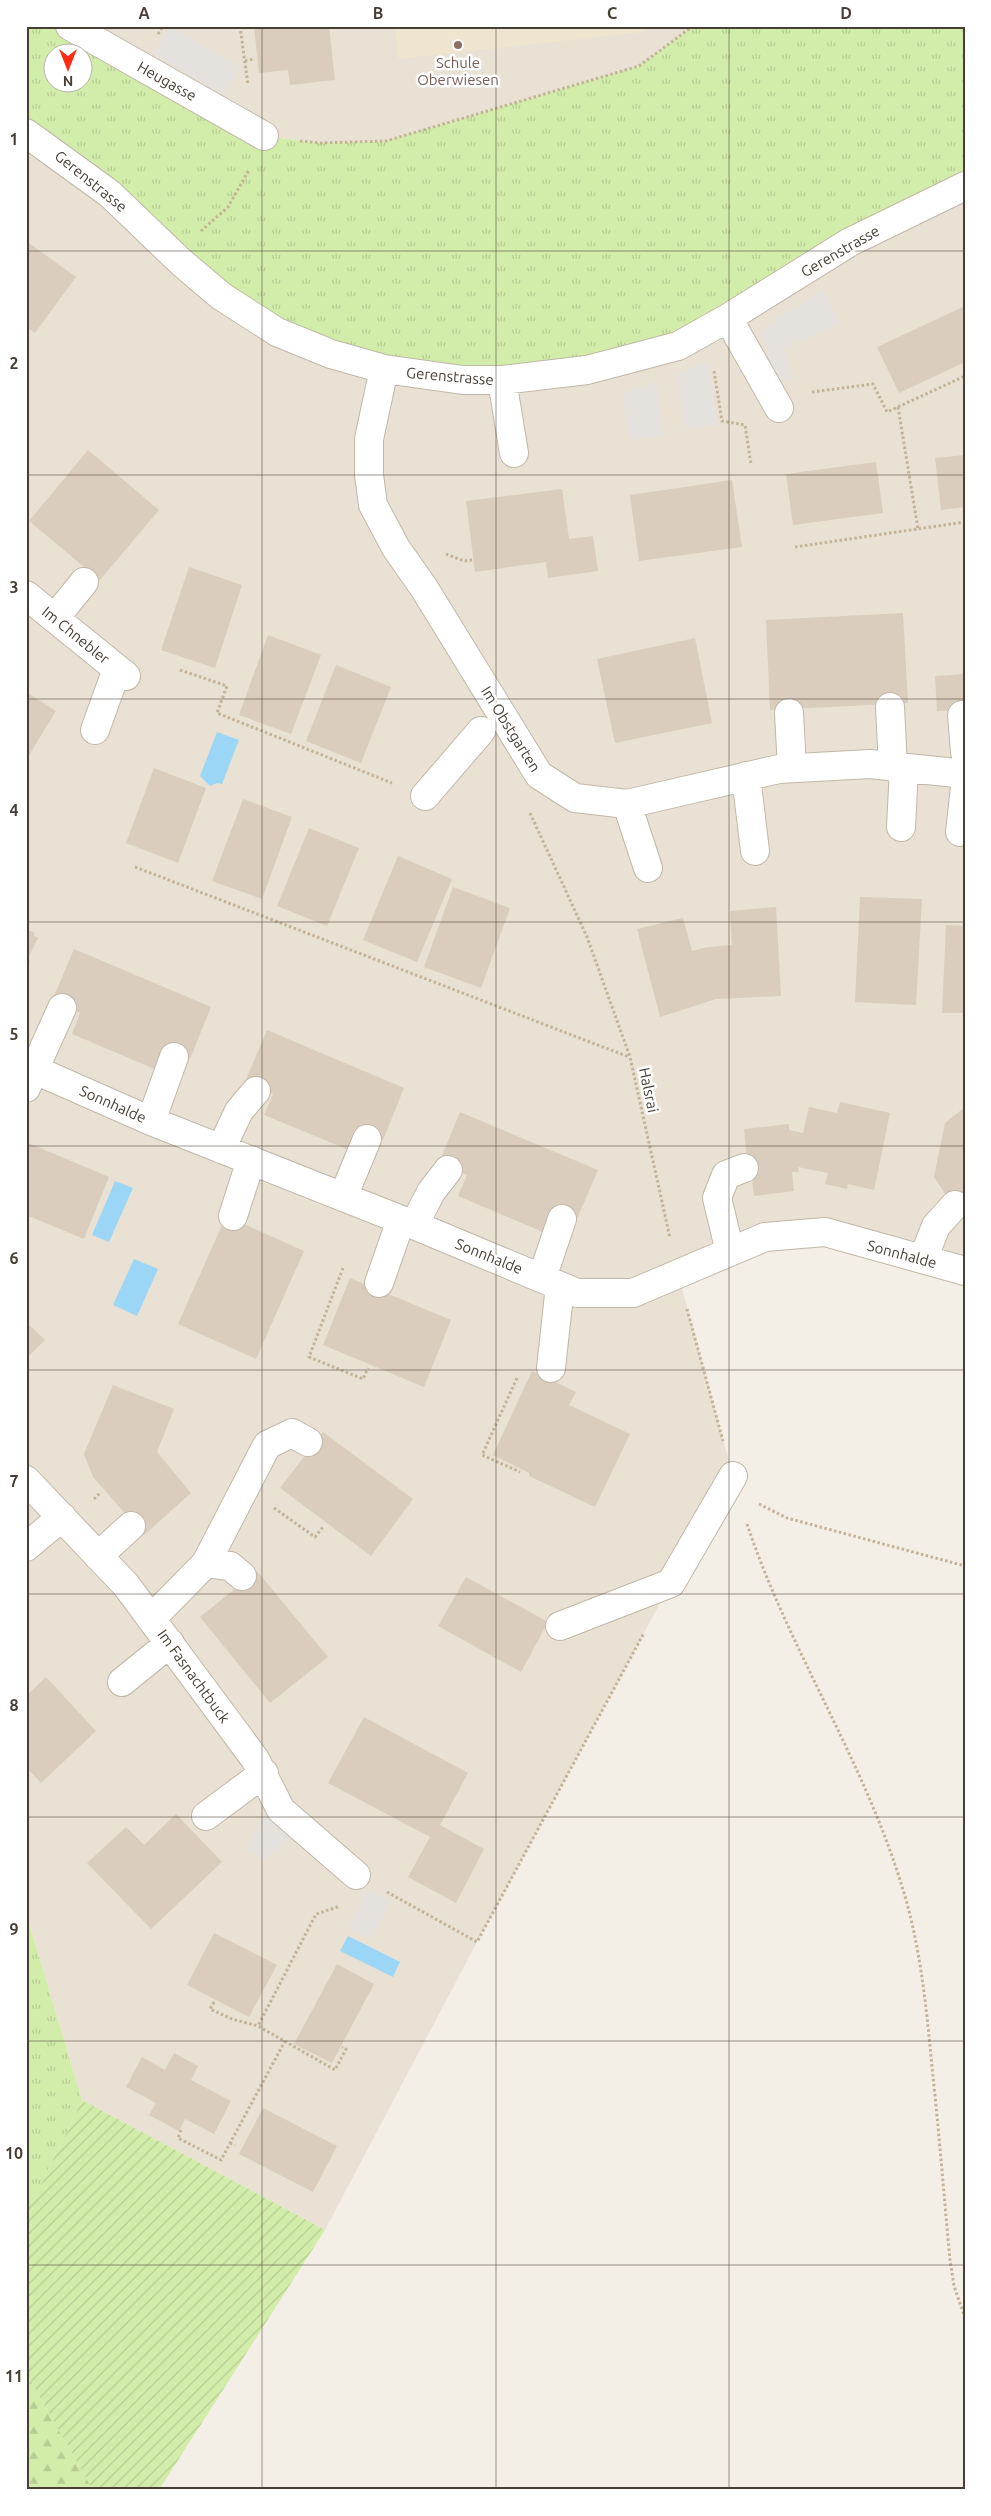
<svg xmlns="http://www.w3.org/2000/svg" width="991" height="2516" font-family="Ubuntu,sans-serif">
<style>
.residential{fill:#e9e1d3}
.education{fill:#efe4ce}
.grass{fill:url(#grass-tufts);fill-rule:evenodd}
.forest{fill:url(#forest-firs)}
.garden{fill:url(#garden-furrows)}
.parking{fill:#e5e2de}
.water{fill:#9cd6f7}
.building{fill:#dacdbd}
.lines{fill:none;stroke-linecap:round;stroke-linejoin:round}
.minor-casing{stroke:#c1b7a7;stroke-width:30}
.path{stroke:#c4b297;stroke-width:3;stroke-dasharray:2.5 2.5;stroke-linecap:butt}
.minor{stroke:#fff;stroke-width:28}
.grid{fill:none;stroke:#483f34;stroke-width:1;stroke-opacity:0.55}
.education-dot{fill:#8d6e63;stroke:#fff;stroke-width:2}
.labels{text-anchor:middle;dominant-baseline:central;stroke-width:5;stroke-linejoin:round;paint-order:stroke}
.education-label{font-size:15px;fill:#785e54;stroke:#fff}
.street-label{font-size:15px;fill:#483f34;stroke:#fff}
.neatline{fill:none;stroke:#483f34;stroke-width:2}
.grid-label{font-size:16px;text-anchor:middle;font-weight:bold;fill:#483f34}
</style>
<defs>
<pattern id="grass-tufts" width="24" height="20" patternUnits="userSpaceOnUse" patternTransform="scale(1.25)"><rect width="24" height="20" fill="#d2edaa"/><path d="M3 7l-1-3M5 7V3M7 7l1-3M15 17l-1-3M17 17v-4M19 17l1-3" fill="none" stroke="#b6cc93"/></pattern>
<pattern id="forest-firs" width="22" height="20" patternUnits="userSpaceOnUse" patternTransform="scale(1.25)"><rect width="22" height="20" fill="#d2edaa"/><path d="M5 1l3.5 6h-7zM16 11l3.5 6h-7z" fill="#b6cc93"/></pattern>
<pattern id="garden-furrows" width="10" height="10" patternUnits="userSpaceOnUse" patternTransform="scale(1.25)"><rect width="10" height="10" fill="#d2edaa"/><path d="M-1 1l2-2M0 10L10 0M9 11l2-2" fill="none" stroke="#b6cc93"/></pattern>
</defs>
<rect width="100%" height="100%" fill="#f4efe6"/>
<path class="residential" d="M70,26H693L639,66L386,141L320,143L264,136Z
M26,133L965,186V1271L825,1232L678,1274L733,1476L671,1583L477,1942L325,2230L82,2100L26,1913Z"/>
<path class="education" d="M395,26H648L643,32L398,59Z"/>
<path class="grass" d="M26,26H70L264,136L320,143L386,141L639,66L693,26H965V186L678,346L463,380L277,332L26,133ZM52,52H82V82H52Z
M26,1913L82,2100L32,2203L26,2200Z"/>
<path class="forest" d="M26,2373L93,2490H26Z"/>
<path class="garden" d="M82,2100L325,2230L159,2490H93L26,2373V2200L32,2203Z"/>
<path class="parking" d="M169,26L240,67L223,95L153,54Z
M823,290L840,324L783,348L792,377L777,382L762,336L764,327Z
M709,361L717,425L685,429L677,374Z
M656,381L662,435L629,440L622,394Z
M265,1813L289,1838L263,1861L247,1848Z
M367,1889L390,1901L371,1939L348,1928Z"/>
<path class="water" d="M217,732L239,740L222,784L217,783L210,786L200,776Z
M115,1181L133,1188L109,1242L92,1235Z
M134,1259L158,1269L137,1316L113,1305Z
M348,1936L400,1962L393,1977L340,1951Z"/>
<path class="building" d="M254,26H329L335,80L290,85L288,70L259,73Z
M26,241L76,277L35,333L26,327Z
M965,306V362L899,393L877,347Z
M88,450L159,510L100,580L29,521Z
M965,455V507L941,510L935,458Z
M876,462L883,513L793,525L786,474Z
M732,480L742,547L639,561L630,495Z
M562,489L569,539L593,536L598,571L548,578L546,562L475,572L466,501Z
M189,567L242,585L215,668L161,650Z
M903,613L908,703L770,710L766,620Z
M268,635L321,655L291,734L239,715Z
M695,638L712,723L615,743L597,659Z
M336,665L391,687L361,763L306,741Z
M965,674V710L937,711L935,676Z
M26,692L56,711L26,760Z
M154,768L206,788L178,863L126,843Z
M243,799L292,817L262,899L212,881Z
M309,828L359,848L327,926L277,906Z
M398,856L452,879L417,962L363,940Z
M453,887L510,908L481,988L424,967Z
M860,897L922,899L916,1005L855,1002Z
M776,907L781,996L716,999L660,1017L637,929L683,918L692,951L708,947L732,945L730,911Z
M946,925L965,926V1013H942Z
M26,929L35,933L33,935L38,938L27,960L30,961L26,968Z
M74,949L211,1007L190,1059L165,1049L157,1070L72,1034L80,1013L52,1001Z
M267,1030L404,1088L383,1140L358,1130L349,1150L264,1115L273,1094L245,1082Z
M840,1102L890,1113L874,1190L848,1184L847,1189L825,1184L828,1173L798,1167L799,1172H792L794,1191L754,1196L752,1177H749L744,1129L789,1124V1130L803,1133L809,1107L837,1113Z
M965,1107V1213L953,1197L946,1195L934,1177L945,1123Z
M460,1112L598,1170L576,1221L552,1211L543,1232L458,1196L467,1175L439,1163Z
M26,1142L109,1177L84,1239L26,1215Z
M226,1216L304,1251L256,1359L178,1324Z
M350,1278L451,1320L424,1387L323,1345Z
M26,1322L45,1340L26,1359Z
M532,1371L576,1392L569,1405L630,1434L595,1507L529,1476V1473L493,1455Z
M113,1385L174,1409L157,1452L191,1493L144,1535L93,1477L84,1454Z
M323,1432L413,1499L371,1556L280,1488Z
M257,1571L328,1657L270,1703L200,1617Z
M466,1577L548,1622L521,1672L438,1626Z
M46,1677L96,1731L41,1783L26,1767V1696Z
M364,1717L468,1773L440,1825L484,1849L456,1903L408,1877L430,1837L328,1783Z
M176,1814L222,1862L151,1929L87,1863L126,1827L144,1845Z
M214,1933L277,1965L249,2017L187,1985Z
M337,1964L374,1984L332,2063L294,2044Z
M174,2053L198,2066L191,2080L231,2101L214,2134L185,2119L179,2131L149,2115L156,2103L126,2087L142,2057L165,2070Z
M263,2108L337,2146L313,2192L239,2154Z"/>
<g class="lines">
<g class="minor-casing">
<path id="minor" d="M70,26L264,136
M26,133L110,194L181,262L221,296L277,332L331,354L384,369L463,380H502L587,370L678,346L728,318L850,242L965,186
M728,318L779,408
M384,369L369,439V475L373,505L396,548L424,588L539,775L575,798L627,804L779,769L870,764L965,774
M502,380L514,453
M26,595L126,676
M55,618L84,582
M890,707L893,767
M789,713L792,768
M962,715L965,752
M95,730L117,669
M746,776L755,851
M425,796L481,731
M627,804L648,868
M901,827L904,769
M960,832L965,787
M26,1066L151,1121L414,1225L577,1293H633L765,1237L825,1232L965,1271
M26,1088L62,1008
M151,1121L174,1057
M221,1149L239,1111L256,1091
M343,1197L367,1139
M233,1216L251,1160
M414,1225L431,1192L448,1170
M730,1252L717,1198L726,1175L744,1168
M923,1259L936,1226L955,1205
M542,1278L562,1219
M379,1283L401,1220
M551,1368L560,1286
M26,1480L126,1585L255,1759L281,1810L356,1875
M26,1547L62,1517
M98,1556L131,1526
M206,1563L230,1566L242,1576
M151,1619L206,1563L267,1445L292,1433L308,1442
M560,1626L671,1583L733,1476
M122,1682L170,1643
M206,1816L264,1773"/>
</g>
<path class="path" d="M240,26L248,85
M158,34L163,26
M245,61L255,59
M300,141L320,143L386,141L639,66L693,26
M201,231L228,207L249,170
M714,371L722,421L745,425L751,464
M812,392L873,384L887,412L965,376
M898,407L918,529
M795,547L965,522
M446,554L464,561L472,560
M180,670L227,686L217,713L392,783
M530,813L587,937L630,1057L670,1238
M135,867L629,1057
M343,1268L309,1357L363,1379L368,1368
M687,1309L723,1441
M517,1378L482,1455L520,1472
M94,1499L100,1493
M759,1504L787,1518L965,1566
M274,1508L315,1537L323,1527
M747,1524C788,1647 861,1756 900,1880C920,1941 926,2004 932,2067C939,2131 944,2196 950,2260L954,2286L965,2318
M387,1892L477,1942L644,1633
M338,1907L316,1914L258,2026L335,2070L346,2049L342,2047
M214,2002L210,2009L232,2019L258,2026
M181,2130L178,2138L221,2160L285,2041
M230,2143L235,2145"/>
<use href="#minor" class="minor"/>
</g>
<path class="grid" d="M262,26V2490M496,26V2490M729,26V2490M26,251H965M26,475H965M26,699H965M26,922H965M26,1146H965M26,1370H965M26,1594H965M26,1817H965M26,2041H965M26,2265H965"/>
<circle class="education-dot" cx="458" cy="45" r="5"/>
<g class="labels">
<g class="education-label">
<text x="458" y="62">Schule<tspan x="458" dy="17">Oberwiesen</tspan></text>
</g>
<g class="street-label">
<text transform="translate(167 81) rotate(29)">Heugasse</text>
<text transform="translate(91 181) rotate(39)">Gerenstrasse</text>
<text transform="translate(840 251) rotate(-30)">Gerenstrasse</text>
<text transform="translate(450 376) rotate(5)">Gerenstrasse</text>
<text transform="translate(76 635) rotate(39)">Im Chnebler</text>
<text transform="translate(511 729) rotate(58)">Im Obstgarten</text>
<text transform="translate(649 1090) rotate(78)">Halsrai</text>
<text transform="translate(113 1104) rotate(24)">Sonnhalde</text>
<text transform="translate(902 1254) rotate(15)">Sonnhalde</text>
<text transform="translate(489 1256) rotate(22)">Sonnhalde</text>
<text transform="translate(194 1676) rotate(54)">Im Fasnachtbuck</text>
</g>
</g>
<rect width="991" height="2516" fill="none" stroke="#ffffff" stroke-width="55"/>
<g transform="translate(68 68) rotate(180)"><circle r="24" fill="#ffffff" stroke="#b6b2ae"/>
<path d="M0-4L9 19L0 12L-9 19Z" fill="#ff2b12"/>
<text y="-8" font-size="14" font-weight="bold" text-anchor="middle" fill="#483f34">N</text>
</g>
<rect x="28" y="28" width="936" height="2460" class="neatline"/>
<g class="grid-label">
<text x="144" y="19">A</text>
<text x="378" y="19">B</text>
<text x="612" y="19">C</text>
<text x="846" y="19">D</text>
<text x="14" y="145">1</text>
<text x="14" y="369">2</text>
<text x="14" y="593">3</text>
<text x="14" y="816">4</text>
<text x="14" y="1040">5</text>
<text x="14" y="1264">6</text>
<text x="14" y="1487">7</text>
<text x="14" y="1711">8</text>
<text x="14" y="1935">9</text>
<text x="14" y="2159">10</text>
<text x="14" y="2382">11</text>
</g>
</svg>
